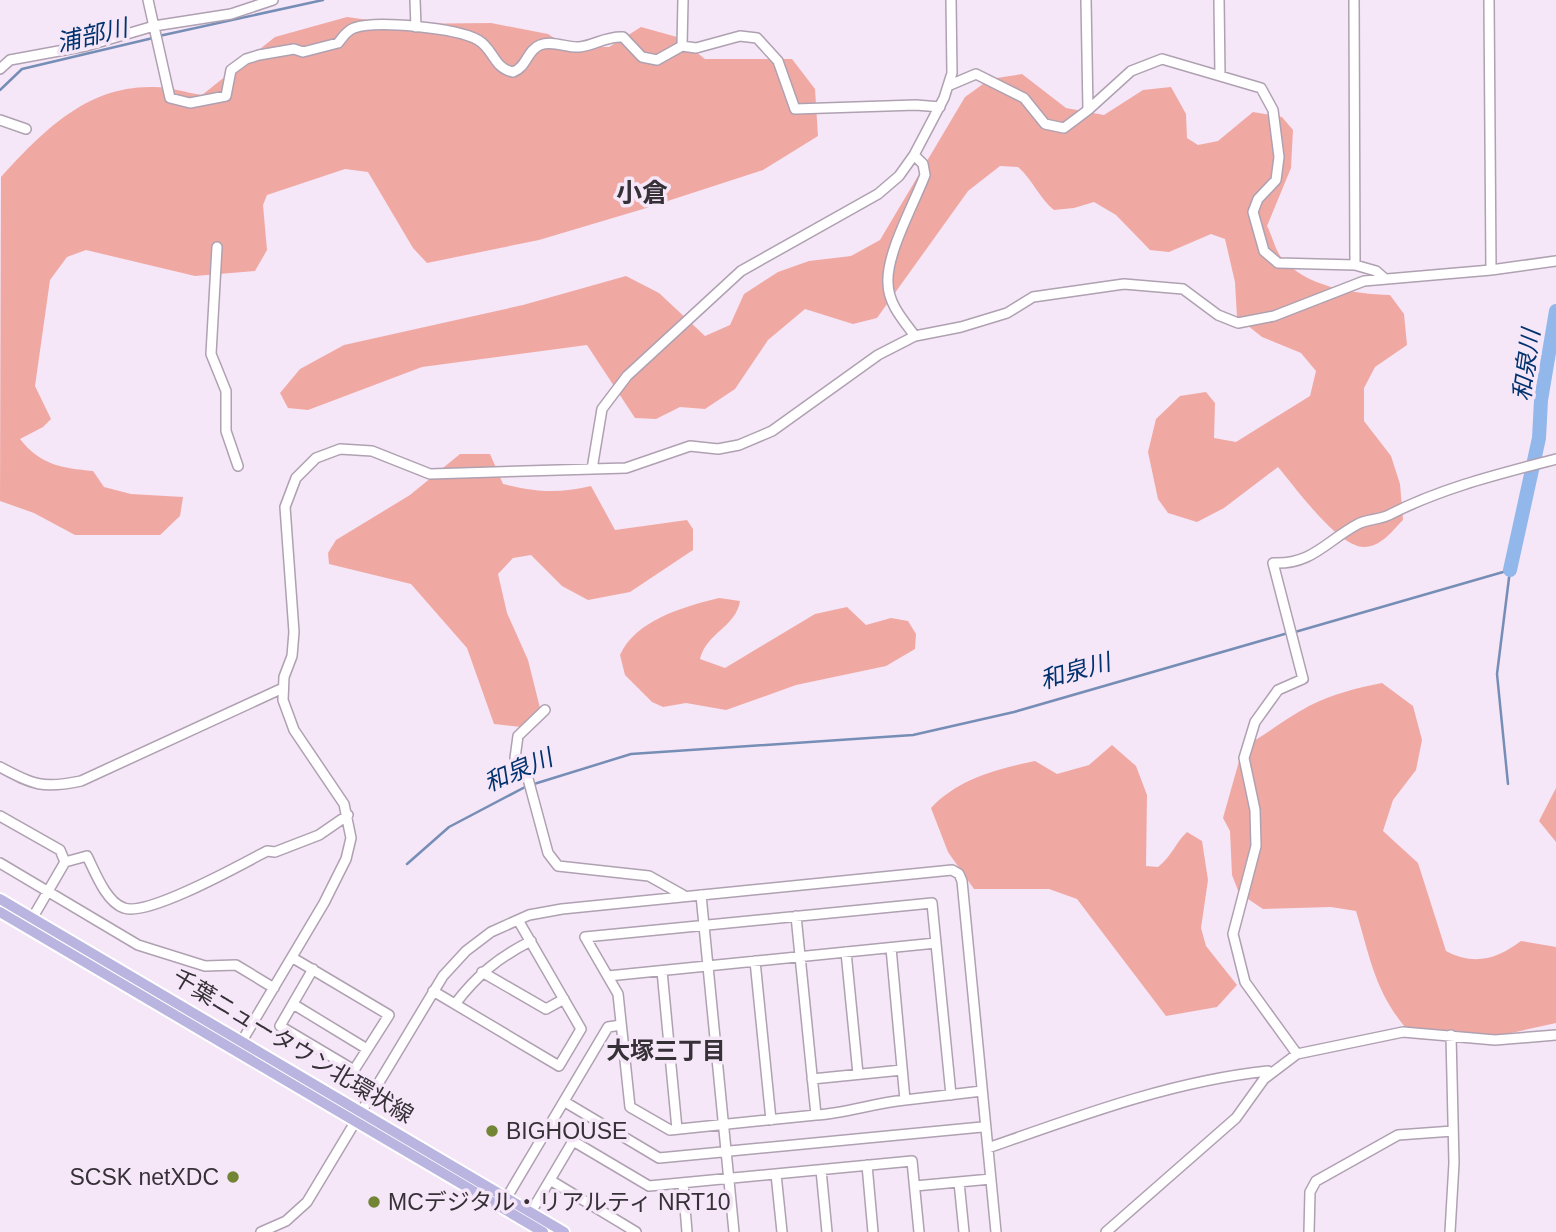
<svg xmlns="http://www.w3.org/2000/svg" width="1556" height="1232" font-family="Arial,'Noto Sans JP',sans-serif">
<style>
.forest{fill:#f0a9a2}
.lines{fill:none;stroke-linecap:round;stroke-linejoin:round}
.stream{stroke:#768eb5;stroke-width:2.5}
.river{stroke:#92b7eb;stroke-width:14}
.minor-casing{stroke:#afa1b1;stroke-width:12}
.major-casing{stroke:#fff;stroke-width:14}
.minor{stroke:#fff;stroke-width:9}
.major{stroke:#bab5e0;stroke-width:10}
.poi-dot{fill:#728535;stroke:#f5e6f8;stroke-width:2.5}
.labels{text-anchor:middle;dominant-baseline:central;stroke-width:7;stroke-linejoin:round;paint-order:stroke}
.street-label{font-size:23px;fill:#363037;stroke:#f5e6f8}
.poi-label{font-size:23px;fill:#363037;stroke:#f5e6f8;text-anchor:start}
.water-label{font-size:24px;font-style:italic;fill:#01326e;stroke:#f5e6f8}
.neighbourhood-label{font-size:24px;font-weight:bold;fill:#363037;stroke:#f5e6f8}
.quarter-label{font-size:26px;font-weight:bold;fill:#363037;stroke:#f5e6f8}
</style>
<rect width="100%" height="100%" fill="#f5e6f8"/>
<path class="forest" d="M347,17L398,24L491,23L548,34L566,46L609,47L641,27L677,37L705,59H792L815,89L818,136L763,170L643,209L539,240L427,263L413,248L368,172L345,169L267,195L263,205L267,250L255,271L195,276L86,250L67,257L50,280L35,386L51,419L43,427L20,439C40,465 62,468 93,471L104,487L131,494L183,497L180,516L160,535H75L34,513L0,501L1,177C42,132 87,85 154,87C170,87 187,93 202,95L275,37Z
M1022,74L1066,108L1104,115L1143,90L1171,87L1186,114L1187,138L1198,145L1218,141L1253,112L1282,117L1293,130L1291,168L1267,226C1272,235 1275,249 1281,257C1305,287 1354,294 1390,295L1404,314L1407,345L1375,367L1364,388V421L1391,456L1400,484L1403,520C1392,531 1381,547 1364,547C1338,547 1295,487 1278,467L1224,508L1197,522L1168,513L1158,499L1148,452L1156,419L1180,396L1206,392L1215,403L1214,438L1236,442L1310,396L1316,371L1301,353L1262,337L1237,317L1235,282L1225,239L1211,234L1169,252L1150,250L1116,215L1094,202L1074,208L1054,210C1039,198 1033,180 1018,167L1000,166L968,191L877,318L853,324L805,309L768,340L735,389L705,409L680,407L656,419L635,418L587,345L422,367L308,410L288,408L280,393L300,369L344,345L523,305L626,276L659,293L705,336L730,325L744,294L778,272L809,261L851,256L880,240L965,97L990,79Z
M460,454H490L503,484C535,492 558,494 591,486L615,530L687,520L693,529V550L630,592L588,600L562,586L531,555L513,558L498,574L507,613L528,660L541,712L521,727L494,724L467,648L411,584L329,564L328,553L336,540L410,495Z
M719,598L740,601C736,627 707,632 700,659L725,668L815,614L847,607L866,625L891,618L908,621L916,634L915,649L886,666L796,685L726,710L686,703L663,707L652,702L625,675L620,655C636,620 683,607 719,598Z
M1382,683L1413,706L1422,740L1416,770L1393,800L1383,831L1418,863L1446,951C1474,966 1497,959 1521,941L1556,947V1023L1470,1042L1416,1039C1376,998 1372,964 1356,911L1331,907L1263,909L1239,893L1232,875L1230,831L1223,818L1243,747C1266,735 1286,718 1309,706C1333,694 1356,688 1382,683Z
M1112,745L1136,766L1147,795L1146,866L1158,867C1173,855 1175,843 1187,832L1202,841L1208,880L1201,928L1206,946L1237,985L1217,1007L1166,1016L1077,899L1049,889H974L948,852L931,808C958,779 997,769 1035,761L1057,774L1089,765Z
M1556,788V842L1539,821Z"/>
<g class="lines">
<path class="stream" d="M159,36L323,0
M0,90L22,69L153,38
M1295,632L1510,570L1497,674L1508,784
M534,784L631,754L913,735L1014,712L1288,633
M407,864L449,827L527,786"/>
<path class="river" d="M1510,570L1539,438L1541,400L1556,311"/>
<g class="minor-casing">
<path id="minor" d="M148,0L170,98L190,103L226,96L231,70L246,59L259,55L294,49L303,52L338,43C343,37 346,31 354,28C377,20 457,28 478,40C494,49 493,68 513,72C527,67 527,50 540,45C553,40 567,48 579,47C594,46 605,36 623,37L642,57L657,60L682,46L696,48L740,36L757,38L778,61L795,109L916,105L940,107
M415,0L416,27
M1086,0L1088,110L1131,71L1162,59L1261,88L1273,110L1279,157L1276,180L1258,199L1253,212L1264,251L1278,263L1355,265
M1219,0L1220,75
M1354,0L1355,265L1376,271L1384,278
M1489,0L1491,270
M682,46L683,0
M0,69L10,60L86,46L154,26L231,14L273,0
M950,85L976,74L1024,98L1045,124L1064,128L1088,110
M0,120L26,129
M217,247L211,354L226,391V431L238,466
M915,336C904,321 888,304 888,283C886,254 914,204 925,175L923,164L914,155L944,98L952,73L951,0
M592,469L602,409L627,376L741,271L878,194L899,176L914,155
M545,710L518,736L515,758L527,775L548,853L558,866L649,876L683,895
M0,767C33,785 43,789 81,781L283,688
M0,816L60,850L65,862
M0,863L138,945L205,966L236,965L274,988
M701,895L734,1232
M796,916L816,1115L670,1130L630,1107L618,994L585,937L932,903L951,1095
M33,917L65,862L87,856C95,872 106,902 124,908C148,917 242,864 267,851L275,852L319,835L348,815
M891,948L905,1100L982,1091
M846,952L858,1074
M293,958L389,1015L354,1070L280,1026L313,969
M755,961L771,1120
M662,971L677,1129
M482,972L546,1009L564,999
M608,976L936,943
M433,991L559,1066L581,1029L518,920
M293,1004L367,1049
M455,1004C477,975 499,957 531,941
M239,1046L324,903L346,859L351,838L344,804L294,730L283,700L284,677L292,656L294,632L285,507L296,478L316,458L340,449L372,451L430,474L626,468L690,446L718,449L739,445L772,431L878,355L915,336L961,327L1007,313L1033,297L1124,284L1183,289L1218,315L1238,323L1274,316L1364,281L1491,270L1556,261
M1297,1054L1245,982L1233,934L1256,846L1255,810L1244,758L1255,722L1278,690L1303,679L1273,563C1312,565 1326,541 1358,524C1367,519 1379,520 1389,515C1441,488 1499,474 1556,459
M812,1079L902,1070
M565,1102L659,1158L722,1152
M816,1115C847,1113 874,1103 905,1100
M988,1148C1079,1116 1172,1081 1268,1071
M730,1151L982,1127
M867,1165L873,1232
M821,1170L827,1232
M776,1174L782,1232
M550,1180L636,1232
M959,1182L964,1232
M683,1183L687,1232
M915,1186L991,1179
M510,1192L608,1027L621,1025
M531,1212L573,1141L649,1186L912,1161L919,1232
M261,1232L286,1221L307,1202L443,976L466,951L491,932L529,915L562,909L952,870L959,874L962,881L996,1232
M1106,1232L1236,1118L1264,1079L1297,1054L1403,1032L1495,1040L1556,1035
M1309,1232L1310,1192L1316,1181L1398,1135L1453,1131
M1450,1232L1454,1163L1451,1035"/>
</g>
<g class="major-casing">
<path id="major" d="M0,899L564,1232
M0,912L543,1232"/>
</g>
<use href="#minor" class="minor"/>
<use href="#major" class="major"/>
</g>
<g class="poi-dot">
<circle cx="492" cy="1131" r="7"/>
<circle cx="233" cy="1177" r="7"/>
<circle cx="374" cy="1202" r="7"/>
</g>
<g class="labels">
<g class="street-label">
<text transform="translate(293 1046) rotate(31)">千葉ニュータウン北環状線</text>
</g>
<g class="poi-label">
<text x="506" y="1131">BIGHOUSE</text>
<text x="219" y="1177" text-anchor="end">SCSK netXDC</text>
<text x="388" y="1202">MCデジタル・リアルティ NRT10</text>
</g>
<g class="water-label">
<text transform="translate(92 35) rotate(-13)">浦部川</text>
<text transform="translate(1526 365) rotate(-82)">和泉川</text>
<text transform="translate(1075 671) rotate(-16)">和泉川</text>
<text transform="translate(518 770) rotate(-23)">和泉川</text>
</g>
<g class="neighbourhood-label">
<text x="666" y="1050">大塚三丁目</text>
</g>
<g class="quarter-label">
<text x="642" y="193">小倉</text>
</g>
</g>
</svg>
